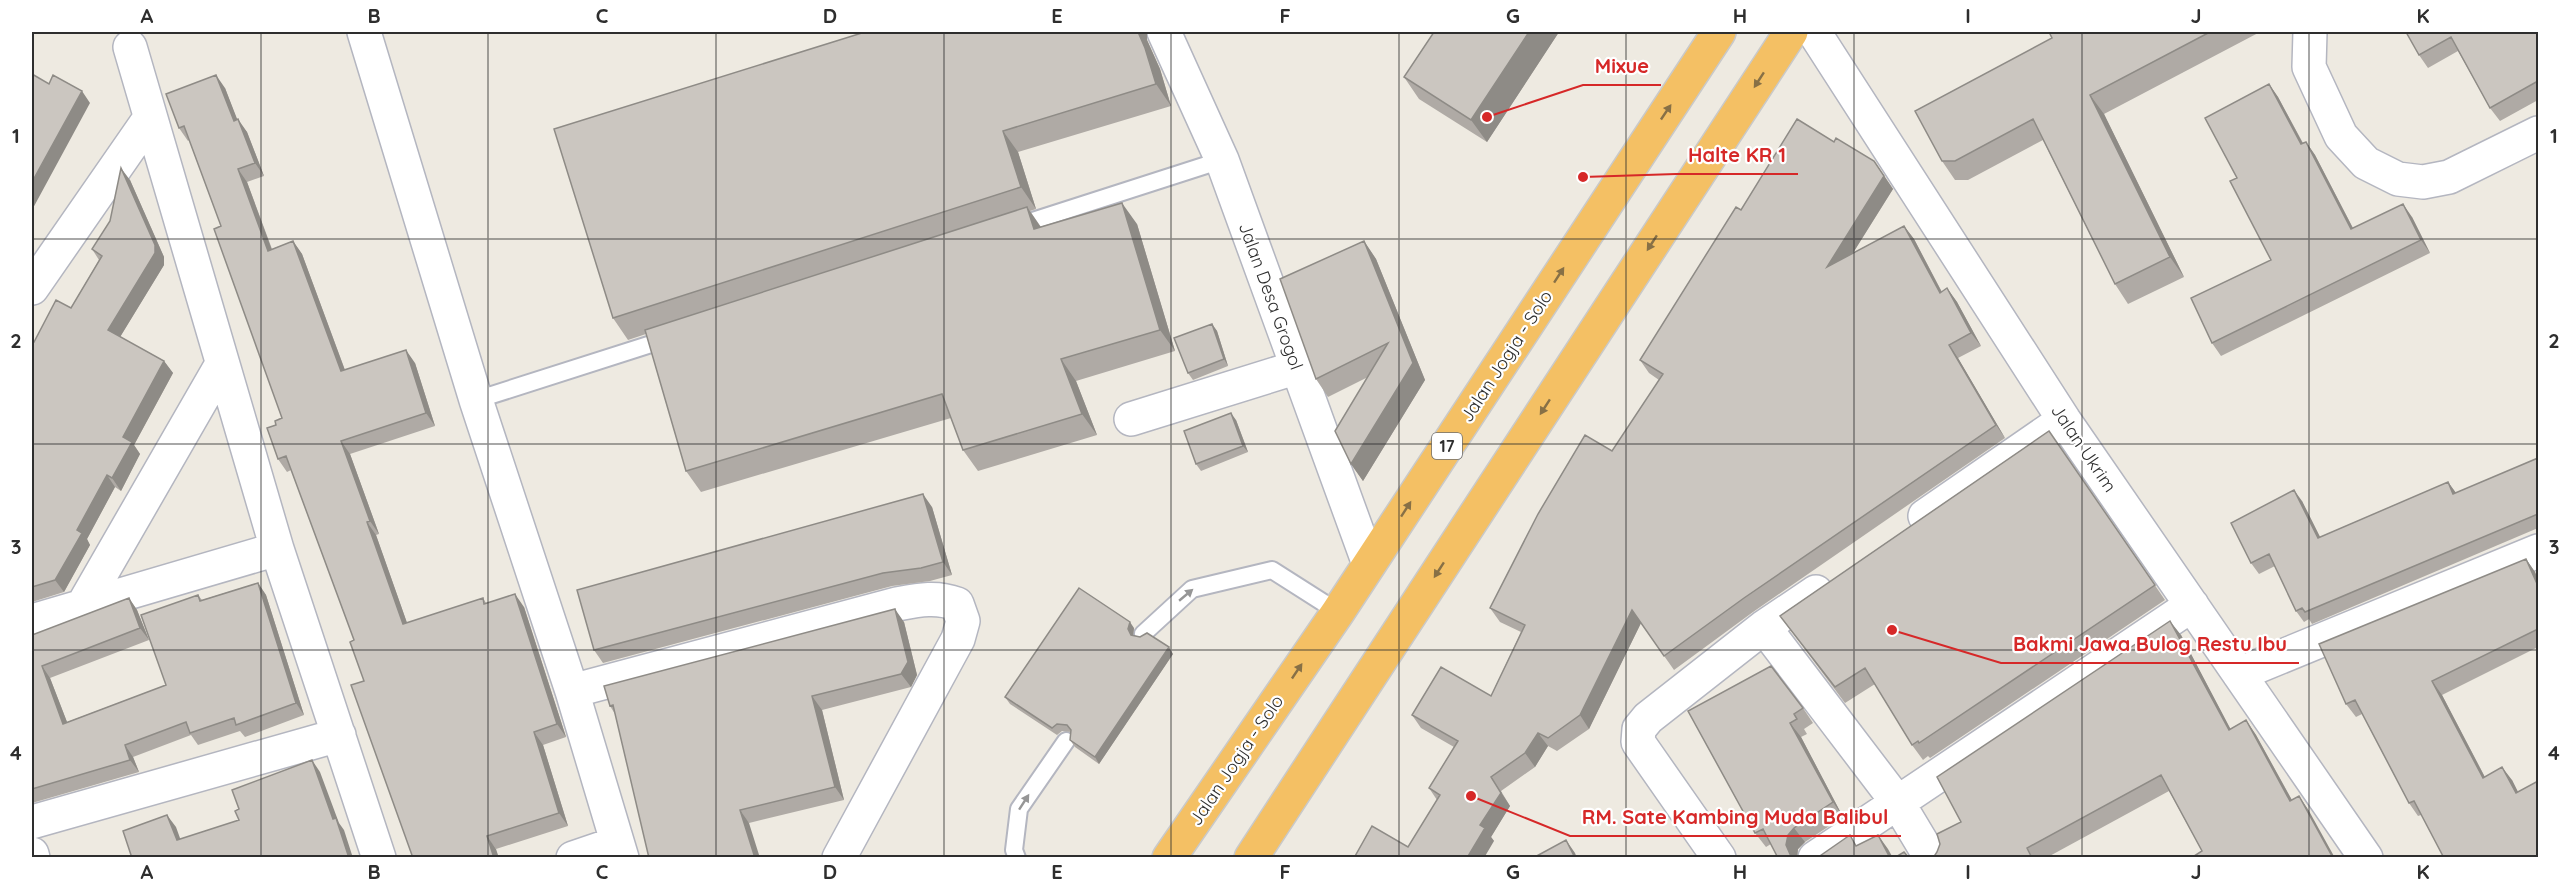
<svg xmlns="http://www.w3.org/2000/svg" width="2570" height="889" font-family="Quicksand,sans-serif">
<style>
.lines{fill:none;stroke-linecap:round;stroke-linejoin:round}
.service-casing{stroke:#b4b6c0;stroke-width:20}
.minor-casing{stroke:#b4b6c0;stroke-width:36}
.trunk-casing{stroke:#c9c9c9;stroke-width:36}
.service{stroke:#fff;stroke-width:16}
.minor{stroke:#fff;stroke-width:33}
.trunk{stroke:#f4c064;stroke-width:33}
.wall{fill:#afaaa5}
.shaded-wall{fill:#8e8b86}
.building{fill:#cbc6c0;stroke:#8e8b86;stroke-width:1.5}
.oneway{fill:#877046}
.oneway2{fill:#969696}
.grid{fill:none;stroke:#2e2e2e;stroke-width:1.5;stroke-opacity:0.55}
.labels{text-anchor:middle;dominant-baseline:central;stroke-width:4.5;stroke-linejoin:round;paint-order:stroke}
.shield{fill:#fff;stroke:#6d6d6d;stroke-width:1.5}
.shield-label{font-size:16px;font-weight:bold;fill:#2e2e2e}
.street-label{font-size:18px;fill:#2e2e2e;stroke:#fff}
.leader{fill:none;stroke:#d62828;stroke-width:2}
.callout-dot{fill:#d62828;stroke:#fff;stroke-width:2}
.callout-label{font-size:20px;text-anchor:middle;font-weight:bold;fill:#d62828;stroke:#fff;stroke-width:4.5;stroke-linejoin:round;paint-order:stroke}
.neatline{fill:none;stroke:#2e2e2e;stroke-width:2}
.grid-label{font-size:20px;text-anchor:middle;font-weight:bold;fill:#2e2e2e}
</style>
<rect width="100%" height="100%" fill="#eeeae1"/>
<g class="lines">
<g class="service-casing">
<path id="service" d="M1014,227L1222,160
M476,400L670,338
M1143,634L1192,589L1272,570L1338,612
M1017,858L1014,850L1019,809L1066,741"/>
</g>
<g class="minor-casing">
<path id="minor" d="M364,32L476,400L572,691L622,858
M1164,32L1222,160L1369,564
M1814,32L2064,420L2366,858
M2310,32L2309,67L2341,136L2366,163L2398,179L2423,182L2449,177L2538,133
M130,47L277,549L379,858
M32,288L150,118
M1131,419L1298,367
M1925,516L2064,420
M82,607L222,364
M32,621L277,549
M1764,627L1898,803L1931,858
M2239,674L2538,551
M572,691L897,604C918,600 936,596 957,604L963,621L958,639L839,858
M32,822L339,735
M32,854L33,858
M573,858L617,843
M1719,858L1638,742L1639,729L1648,718L1764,627L1816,592
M1815,858L2192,605"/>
</g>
<g class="trunk-casing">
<path id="trunk" d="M1169,858L1338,612L1719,32
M1251,858L1791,32"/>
</g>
<use href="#service" class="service"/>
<use href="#minor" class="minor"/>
<use href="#trunk" class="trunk"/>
</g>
<path class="wall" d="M1434,32H1559L1487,142L1419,99L1404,77Z
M2049,32H2260L2104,114L2184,277L2128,304L2115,284L2043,140L1968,180H1955L1942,161L2052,38Z
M2406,32H2538V100L2500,121L2490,108L2458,51L2428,68L2419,55Z
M1147,40L1160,69L1171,106L1018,152L1036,209L1030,211L1041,227L1137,224L1175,351L1076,381L1097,435L978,471L963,450L951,418L701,492L686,471L646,334L628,340L613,318Z
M2269,84L2278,97L2303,143L2306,142L2315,155L2353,228L2412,217L2430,253L2221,356L2212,343L2271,260L2237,178Z
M225,88L237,120L247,132L264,176L247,182L272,249L293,241L302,254L345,370L415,363L435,426L350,454L379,534L376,535L407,623L483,598L486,603L524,607L566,737L543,745L568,826L496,849L364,681L354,640L291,470L287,472L278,459L276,425L282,418L221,226L189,140L188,141L179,128Z
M1883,174L1893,189L1853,253L1904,226L1914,239L1942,292L1947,288L1957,302L1981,346L1958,358L2005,438L1753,612L1674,670L1641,623L1589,729L1557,751L1548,746L1535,767L1501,791L1510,806L1491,837L1494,841L1408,847L1437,800L1429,788L1454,747L1421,728L1412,715L1491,696L1521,632L1500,622L1490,608L1612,451L1659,380L1649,373L1640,360L1741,210Z
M130,180L164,257V265L120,337L164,361L173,373L134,445L140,454L121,491L115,487L87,539L90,545L64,592L32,602V341L34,342L71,308L99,260L92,249L110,221Z
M1364,241L1376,259L1425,380L1363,481L1351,464L1368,377L1328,397L1316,379Z
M1212,324L1217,331L1228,366L1193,380L1188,373Z
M1236,420L1248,452L1201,471L1196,464Z
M2049,431L2165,600L1930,758L1928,756L1923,760L1912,745L1875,684L1845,703L1780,616Z
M2538,458V528L2312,624L2309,619L2304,622L2296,611L2275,566L2259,574L2251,563L2302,501L2320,537L2448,482L2456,493Z
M932,507L952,575L930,581L892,586L603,663L594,650Z
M2526,559L2535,572L2538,580V647L2442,695L2485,777L2512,780L2518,792L2538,858L2421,815L2418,816L2409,803L2362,714L2356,717L2346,704Z
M258,583L266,595L304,715L245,737L240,731L198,745L191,735L133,757L139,772L32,803V635L129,598L137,610L149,640L50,678L67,722L166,685L198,595L202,600Z
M904,622L917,675L911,687L822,710L844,800L749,823L615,714L610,706Z
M1134,628L1133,635L1173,654L1099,764L1075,747L1070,740L1071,732L1062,731L1057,735L1010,704L1005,697Z
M2181,635L2230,729L2246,720L2256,735L2292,800L2299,796L2309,811L2202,851L2169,791L2046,858H1933L1961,822Z
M1803,708L1813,723L1804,729L1807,734L1801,737L1843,817L1805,842L1798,849L1797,858H1778L1771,844L1766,847L1755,833L1688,711Z"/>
<path class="shaded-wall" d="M1138,32H1147V40L1160,69L1171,106L1156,84Z
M1529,32H1559L1487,142L1471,120Z
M216,75L225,88L243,134L234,121Z
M2269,84L2278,97L2310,157L2301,144Z
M82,91L90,103L32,210V182Z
M2090,95L2104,114L2184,277L2170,257Z
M238,119L247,132L264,176L255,163Z
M1003,131L1018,152L1036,209L1021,187Z
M2306,142L2315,155L2360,242L2351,229Z
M1874,161L1893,189L1836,280L1827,267Z
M121,168L130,180L164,257V265L117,342L108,330Z
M238,169L247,182L277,264L268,251Z
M1122,203L1137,224L1175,351L1160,330Z
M2403,204L2412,217L2430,253L2421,240Z
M1027,207L1042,229H1034Z
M1904,226L1914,239L1949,306L1940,293Z
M293,241L302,254L350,384L341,371Z
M1364,241L1376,259L1425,380L1363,481L1351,464L1413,363Z
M1947,288L1957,302L1981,346L1971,333Z
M1212,324L1217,331L1228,366L1224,359Z
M1949,345L1958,358L2005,438L1996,425Z
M406,350L415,363L435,426L426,413Z
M1061,359L1076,381L1097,435L1082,414Z
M164,361L173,373L134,445L140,454L121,491L112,478L123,437Z
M1231,413L1236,420L1248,452L1243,446Z
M341,441L350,454L379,534L370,521Z
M107,475L115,487L87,539L90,545L64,592L55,580L77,530Z
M2448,482L2456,493L2453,494Z
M2294,490L2302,501L2326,549L2318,538Z
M923,494L932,507L952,575L943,562Z
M367,522L376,535L412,637L403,624Z
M2526,559L2535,572L2538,580V586Z
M258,583L266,595L304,715L296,703Z
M515,594L524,607L566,737L557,724Z
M129,598L137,610L149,640L140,628Z
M895,609L904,622L917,675L911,687L901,674Z
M1632,610L1641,623L1589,729L1580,715Z
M2170,621L2181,635L2239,745L2229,730Z
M1130,622L1134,628L1133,636L1131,635L1128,629Z
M1169,647L1173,654L1099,764L1095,757Z
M42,666L50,678L72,735L63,724Z
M2432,681L2442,695L2492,791L2483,778Z
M812,696L822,710L844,800L835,787Z
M2246,720L2256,735L2300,815L2290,801Z
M1790,723L1801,737L1843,817L1833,802Z
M534,732L543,745L568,826L559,813Z
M1538,733L1548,746L1535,767L1525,753Z
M125,745L133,757L139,772L130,760Z
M312,760L320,772L339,823L344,830L353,858H349L333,819Z
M2502,767L2512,780L2525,806L2516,793Z
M1491,777L1510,806L1491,837L1494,841L1484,858H1467L1480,825Z
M2299,796L2309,811L2335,858H2333Z
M740,810L749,823L760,858H755Z
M167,815L176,827L185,852L177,840Z
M1794,828L1805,842L1798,849L1797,858H1792L1786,845L1788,835Z
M1878,835L1888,849L1893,858H1890Z
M487,836L496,849L499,858H494Z
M1566,840L1575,853L1577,858H1575Z"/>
<path class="building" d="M865,32H1138L1145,48L1156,84L1003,131L1021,187L613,318L554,129Z
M1434,32H1529L1471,120L1404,77Z
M2049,32H2210L2090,95L2170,257L2115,284L2033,119L1955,161H1942L1915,111L2052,38Z
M2406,32H2538V81L2490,108L2451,37L2419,55Z
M32,74L49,84L53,75L82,91L32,182Z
M216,75L234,121L238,119L255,163L238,169L268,251L293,241L341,371L406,350L426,413L341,441L370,521L367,522L403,624L483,598L484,604L515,594L557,724L534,732L559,813L487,836L494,858H413L351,685L364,681L350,642L354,640L286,456L278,459L267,428L276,425L275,421L282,418L214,229L221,226L184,126L179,128L166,94Z
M2269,84L2301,144L2306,142L2351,229L2403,204L2421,240L2212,343L2191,298L2271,260L2230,181L2237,178L2205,118Z
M1797,119L1834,142L1836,138L1874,161L1884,176L1827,267L1904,226L1940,293L1947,288L1971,333L1949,345L1996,425L1744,598L1664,656L1632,610L1580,715L1548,738L1538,733L1525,753L1491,777L1501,793L1480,825L1485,828L1467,858H1354L1372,826L1408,847L1440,795L1429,788L1458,741L1412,715L1441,667L1491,696L1525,625L1490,608L1538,514L1585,435L1612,451L1663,374L1640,360L1736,207L1741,210Z
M121,168L155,245V253L108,330L164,361L123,437L132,442L112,478L107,475L77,530L82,533L55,580L32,587V341L34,342L56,300L71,308L102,256L92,249L110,221Z
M1122,203L1160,330L1061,359L1082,414L963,450L942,394L686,471L645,330L1027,207L1034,229Z
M1364,241L1413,363L1351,464L1335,431L1388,343L1316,379L1280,279Z
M1212,324L1224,359L1188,373L1174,338Z
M1231,413L1243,446L1196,464L1184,431Z
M2049,431L2155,585L1919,743L1918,741L1912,745L1865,668L1835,687L1780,616Z
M2538,458V514L2305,612L2302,608L2296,611L2269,554L2251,563L2231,523L2294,490L2318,538L2448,482L2453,494Z
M923,494L943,562L921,568L883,573L594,650L577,590Z
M2526,559L2538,586V629L2432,681L2483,778L2502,767L2516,793L2538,781V858H2444L2414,801L2409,803L2355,700L2346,704L2319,644Z
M258,583L296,703L236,725L234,718L190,733L186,722L125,745L130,760L32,789V635L129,598L140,628L42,666L63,724L166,685L141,615L198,595L200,601Z
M1079,588L1130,622L1128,629L1131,635L1140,637L1147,633L1169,647L1095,757L1070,740L1071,730L1067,725L1057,724L1052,728L1005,697Z
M895,609L908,662L901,674L812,696L835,787L740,810L755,858H649L613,705L610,706L604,686Z
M2170,621L2229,730L2246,720L2290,801L2299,796L2333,858H2191L2202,851L2161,775L2027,848L2032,858H1933L1937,852L1940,844L1937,834L1961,822L1937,777Z
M1771,666L1803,708L1794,714L1797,719L1790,723L1833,802L1794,828L1788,835L1786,845L1790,854L1793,858H1778L1763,829L1755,833L1688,711Z
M312,760L333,819L336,818L349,858H132L123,831L167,815L177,840L239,820L235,811L239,809L232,790Z
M1850,835L1856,846L1878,835L1890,858H1817Z
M1566,840L1575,858H1533Z
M1904,852L1909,858H1894Z"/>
<defs><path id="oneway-solid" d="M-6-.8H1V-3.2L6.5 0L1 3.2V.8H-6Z" transform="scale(1.5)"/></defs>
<g class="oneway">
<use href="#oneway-solid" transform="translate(1759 80) rotate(123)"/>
<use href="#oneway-solid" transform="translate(1666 112) rotate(-56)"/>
<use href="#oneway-solid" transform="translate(1652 243) rotate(123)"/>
<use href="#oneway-solid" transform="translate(1559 275) rotate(-57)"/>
<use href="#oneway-solid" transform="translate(1545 407) rotate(123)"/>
<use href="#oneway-solid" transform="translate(1406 509) rotate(-57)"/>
<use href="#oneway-solid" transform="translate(1439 570) rotate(123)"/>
<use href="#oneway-solid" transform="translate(1297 671) rotate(-56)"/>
</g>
<g class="oneway2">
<use href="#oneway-solid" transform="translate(1186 595) rotate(-40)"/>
<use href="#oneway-solid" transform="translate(1024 802) rotate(-57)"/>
</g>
<path class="grid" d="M261,32V858M488,32V858M716,32V858M944,32V858M1171,32V858M1399,32V858M1626,32V858M1854,32V858M2082,32V858M2309,32V858M32,239H2538M32,444H2538M32,650H2538"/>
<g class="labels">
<rect class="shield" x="1432" y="433" width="30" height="26" rx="4.5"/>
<g class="shield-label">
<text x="1447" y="446">17</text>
</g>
<g class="street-label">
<text transform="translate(1271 296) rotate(70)">Jalan Desa Grogol</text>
<text transform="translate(1506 356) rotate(-57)">Jalan Jogja - Solo</text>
<text transform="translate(2084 448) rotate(56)">Jalan Ukrim</text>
<text transform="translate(1236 760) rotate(-56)">Jalan Jogja - Solo</text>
</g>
</g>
<path class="leader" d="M1487 117L1583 85H1661M1583 177L1676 174H1798M1892 630L2001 663H2299M1471 796L1570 836H1901"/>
<g class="callout-dot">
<circle cx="1487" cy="117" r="6"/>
<circle cx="1583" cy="177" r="6"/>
<circle cx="1892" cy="630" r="6"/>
<circle cx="1471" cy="796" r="6"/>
</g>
<g class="callout-label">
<text x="1622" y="73">Mixue</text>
<text x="1737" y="162">Halte KR 1</text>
<text x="2150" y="651">Bakmi Jawa Bulog Restu Ibu</text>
<text x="1735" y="824">RM. Sate Kambing Muda Balibul</text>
</g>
<rect width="2570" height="889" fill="none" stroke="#ffffff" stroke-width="66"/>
<rect x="33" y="33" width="2504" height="823" class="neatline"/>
<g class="grid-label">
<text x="147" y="23">A</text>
<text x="374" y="23">B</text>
<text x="602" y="23">C</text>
<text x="830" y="23">D</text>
<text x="1057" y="23">E</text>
<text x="1285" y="23">F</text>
<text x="1513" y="23">G</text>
<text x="1740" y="23">H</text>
<text x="1968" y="23">I</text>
<text x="2196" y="23">J</text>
<text x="2423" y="23">K</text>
<text x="16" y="143">1</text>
<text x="2554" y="143">1</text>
<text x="16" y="348">2</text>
<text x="2554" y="348">2</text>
<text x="16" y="554">3</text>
<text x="2554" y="554">3</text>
<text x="16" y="760">4</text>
<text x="2554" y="760">4</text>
<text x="147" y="879">A</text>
<text x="374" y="879">B</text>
<text x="602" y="879">C</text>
<text x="830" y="879">D</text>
<text x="1057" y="879">E</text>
<text x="1285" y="879">F</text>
<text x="1513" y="879">G</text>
<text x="1740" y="879">H</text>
<text x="1968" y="879">I</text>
<text x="2196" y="879">J</text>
<text x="2423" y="879">K</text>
</g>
</svg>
